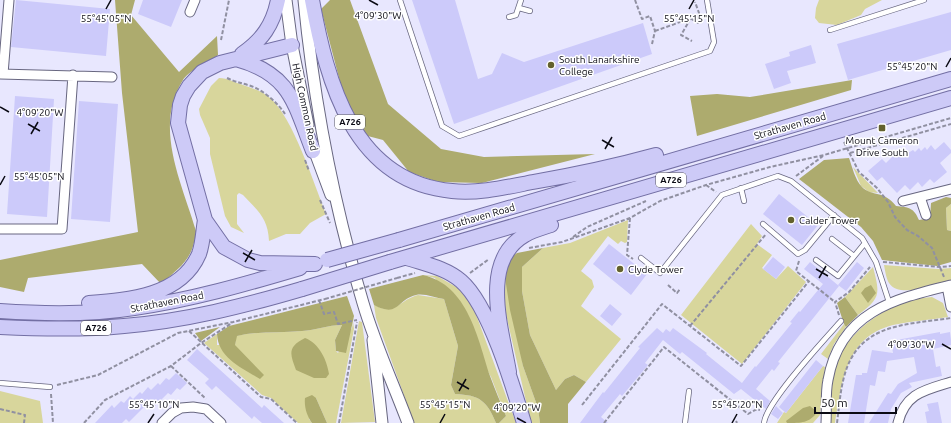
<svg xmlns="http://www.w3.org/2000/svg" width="951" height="423" font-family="Ubuntu,sans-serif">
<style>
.green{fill:#d8d69c}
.forest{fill:#adab6e}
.building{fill:#cccafa}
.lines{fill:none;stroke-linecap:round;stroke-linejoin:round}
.service-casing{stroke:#686780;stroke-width:6}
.minor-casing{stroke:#686780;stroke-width:11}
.tertiary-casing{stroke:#686780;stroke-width:13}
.primary-casing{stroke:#736fa4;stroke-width:16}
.path{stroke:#9090a1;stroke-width:2;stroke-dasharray:4 2;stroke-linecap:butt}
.service{stroke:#fff;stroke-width:4.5}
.minor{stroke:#fff;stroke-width:9}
.tertiary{stroke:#fff;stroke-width:11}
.primary{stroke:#cdcaf7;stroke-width:14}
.primary-bridge-casing{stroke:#736fa4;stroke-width:16;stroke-linecap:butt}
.path-bridge{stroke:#9090a1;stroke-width:2;stroke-dasharray:4 2;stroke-linecap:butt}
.primary-bridge{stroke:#cdcaf7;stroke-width:14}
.ticks{fill:none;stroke:#0a0a13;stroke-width:1.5}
.poi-dot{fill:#63612e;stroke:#fff;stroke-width:1.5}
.labels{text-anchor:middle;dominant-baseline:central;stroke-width:3;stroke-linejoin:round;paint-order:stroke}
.shield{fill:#fff;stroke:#54545a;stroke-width:1}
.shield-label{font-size:9px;font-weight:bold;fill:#0a0a13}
.poi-label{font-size:10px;fill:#0a0a13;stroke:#fff;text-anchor:start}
.street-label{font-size:10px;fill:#0a0a13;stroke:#fff}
.ticks-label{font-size:10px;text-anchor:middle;fill:#0a0a13;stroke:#fff;stroke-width:3;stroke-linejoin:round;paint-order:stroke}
</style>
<rect width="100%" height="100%" fill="#e8e7fe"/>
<path class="green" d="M819,0H882L865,9L861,15L837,25L819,23L815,18L816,8Z
M219,78C228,78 234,82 243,85C252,88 262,91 270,98C293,117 314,184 326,214L310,223L300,234H286L269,241C268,218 258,211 243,195L239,193L237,195V224L244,233L231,227L225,216L210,154V138L200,115L199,109L211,86Z
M853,167L878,193L869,192L861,186Z
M951,204V231L947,230L946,208Z
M628,220L627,242L625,243L621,241L618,244L608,236L581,271L592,280L594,287L581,306L621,339L586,382L574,375L565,379L556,390L530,335L522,291V267L543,248L570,243Z
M751,224L762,236L757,244L772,255L762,268L776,279L788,266L806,282L742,364L681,315Z
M507,258L523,366L538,408L540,423H531L502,297Z
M884,265L938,269L951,268V281C936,284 899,299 889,283C886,278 885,270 884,265Z
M873,267C880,294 881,298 858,315L845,297Z
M423,275L437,276L458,288L460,286L470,298L516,423H499L506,416L491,377L435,278Z
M418,295L444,299L458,346L451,385L455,394C480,395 487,401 496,423H414L376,318L374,305C396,316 399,300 418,295Z
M932,297L943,303L948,317C930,320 911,321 893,325C845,337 842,383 835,423H831C831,405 830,385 835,368C847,328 892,300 932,297Z
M353,321L354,329L336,423H327L316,398L309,419L312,423H298L271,398L262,395L204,343L217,334V345H235L236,336C259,331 280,333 302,331C316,330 328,325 342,325L335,340L336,351L338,353L352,328Z
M359,321L362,322L375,422L341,423Z
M844,324L846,327L834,344L828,359L821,354Z
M823,366L825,367L820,415L813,423H777L784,412L786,413Z
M0,391L40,401L43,423H0Z"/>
<path class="forest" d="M115,0H135L131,15L179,72L217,36L218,55C210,61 187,72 183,80C153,127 182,183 196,231C193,260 181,266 161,284L142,264L28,278L24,292L0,287V260L138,232L122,93Z
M330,0H350L388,104L441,149L484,157L595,154L482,183L438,182L409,172L383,140L364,135L344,97L321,9Z
M852,80L851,90L697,136L690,96L717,94L750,97Z
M849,158C852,166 855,180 862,187C872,197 884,190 896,206C909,207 914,208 919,220L930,218L931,203L946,197L951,198V204L946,208L947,230L951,231V262L937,266L882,260L873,241L861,227L799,179L824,160Z
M543,248L522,267V291L530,335L556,390L565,379L574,375L586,382L568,404V423H540L538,408L523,366L510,310L504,271L513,256L517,253Z
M423,275C468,285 478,339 490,376C495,390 501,403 506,416L499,423H496C487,401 480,395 455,394L451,385L458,346L444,299C436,298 424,293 416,295C396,300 399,318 374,305L369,289Z
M871,285L876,293L868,303L861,293L865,288Z
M347,296L354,316L346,353L336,351L335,340L342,325C328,325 316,330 302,331C280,333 258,331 237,336L235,345L264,375L260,379C242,368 218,358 217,334L229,326Z
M845,297L858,315L846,327L844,324L837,303Z
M220,327L201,341L195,333Z
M305,338C319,343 327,360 329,374L326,378H314L296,370C290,354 287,347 305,338Z
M312,395L316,398L327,423H312C307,416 304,407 305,398Z
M810,406L817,412C810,423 801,423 787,423L786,421L803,408Z"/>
<path class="building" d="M16,0L110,9L106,56L11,47Z
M143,0H182L171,27L138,14Z
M412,0H455L478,79L492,74L502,53L524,62L643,23L652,54L454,124Z
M951,12V50L848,80L837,44Z
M811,45L816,63L787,71L791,83L774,89L765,64L790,56L789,52Z
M15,96L54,99L47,217L7,214Z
M79,101L118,104L110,222L71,219Z
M944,142L951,150V153L940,163L947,172L934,183L930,179L922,187L918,182L910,190L905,185L897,193L882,177L877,181L868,171L882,159L886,163L894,155L896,157L900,153L903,156L913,150L915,152L919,148L921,151L925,147L927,150L931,145L935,150Z
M779,194L818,225L802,245L763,214Z
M609,244L647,274L631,295L593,264Z
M773,257L785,267L776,279L763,269Z
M810,262L839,286L778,362L780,363L774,371L772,369L756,389L770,401L766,409L741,389L734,394L682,352L680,354L663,340L645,363L648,365L622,396L620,394L601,417L608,423H580L603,392L604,393L640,348L638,347L657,328L663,333L666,329L670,332L673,328L707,353L706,354L742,383L755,366L756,367L792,323L790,322L799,311L800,312L823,284L804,269Z
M857,262L864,268L846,291L838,285Z
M610,304L622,314L612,326L600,316Z
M940,332V334L950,332L951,340V345L933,349L936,367L940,366L942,376L909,383L912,387L901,393L891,409L888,423H869L888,393L891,394L898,384L917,373L914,357L887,361L885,372L878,371L875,386L870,385L864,423H848L856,375H862V373H867L872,350L893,353L891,341Z
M197,349L262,408L264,405L284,423H262L254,416L252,419L216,386L212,390L205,383L209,379L187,360Z
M816,360L823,366L786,413L779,407Z
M176,373L187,383L180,390L177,388L171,395L168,393L155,406L150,401L129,422L126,419L122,423H95L112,405L114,408L121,401L124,403L130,396L133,399L140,392L142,394L148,387L151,390L158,383L160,385L166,378L169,380Z
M938,402L942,423H927L925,412L929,411L927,404Z
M776,406L783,413L778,419L771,414Z"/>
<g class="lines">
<g class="service-casing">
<path id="service" d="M400,0L442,126L459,136L710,51L714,42L707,0
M519,8L530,11
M509,17L516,15L521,0
M830,30L924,0
M741,188L744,201
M763,224L798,254L805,250L834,215
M832,239L854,256
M641,258L660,273L722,195L778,176L791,181L862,238L876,262L889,302
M816,260L838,276L865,243
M0,383L50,387
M685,423L689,391
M764,423C766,402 825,339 841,321"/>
</g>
<g class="minor-casing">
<path id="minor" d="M190,12L195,0
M0,74L112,77
M3,74L9,0
M920,197L926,215
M903,201L951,189
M0,229H62L73,75
M947,286L951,307
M162,423L172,413L181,408L193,407L206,409L221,423
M826,423C827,409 825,394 828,380C840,312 894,299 951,285
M898,423C905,393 925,390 951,382"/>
</g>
<g class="tertiary-casing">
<path id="tertiary" d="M286,0L292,45L308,125
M304,0C314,103 334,205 363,303C375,344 393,383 408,423
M312,144L331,195
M373,340L382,423"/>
</g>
<g class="primary-casing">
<path id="primary" d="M312,0C327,82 353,182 452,191C478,194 507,187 533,182C574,175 616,166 656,155
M292,45L220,63L202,72L189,86L183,96L180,105L178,123L205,220L224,247L248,260L260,263L315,264
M242,54C262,40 273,25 278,0
M236,59C291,74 294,103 313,151
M399,240L951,79
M407,258C425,264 446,268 461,281C489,305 513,386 524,423
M390,262L951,98
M89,303C129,300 181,296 199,254C203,243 203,231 205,220
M0,311C44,314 90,315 134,308C191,300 246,284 300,268
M0,327C42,329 83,330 124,326C185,321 244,306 302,289
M509,372C502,330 479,261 525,235C533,230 542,228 551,225"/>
</g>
<path class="path" d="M635,0L642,19L650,16L655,31L652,44
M688,23L690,18L698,23L699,13L695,2
M655,31L683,21L688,23L681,35L692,41
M221,40L229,0
M227,78C235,82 242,83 251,86C263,90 278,103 285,114
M844,142L859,172L877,188L888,202L895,217L907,230L918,236L932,248L944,277
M850,153L951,124
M305,160L309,171
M796,176L823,156
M706,185L716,192
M320,200L330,223
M630,218L627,255L633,259
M573,237L587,227L646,201
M529,248L562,242L630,218L660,201L706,185L770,167L824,155L951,118
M799,261L796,271L835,302
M883,262L940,267L951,266
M470,273L489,259
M397,278L415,273
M668,285L677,293L680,289
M319,300L324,314L334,312L338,324L357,320
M839,315L835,302L849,292L870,267
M690,326L766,234
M189,331L261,397L271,399L297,423
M171,366L206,399
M57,385L98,375L178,333L233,322L325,299
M51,394L53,423
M582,405L662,304L741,366L809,281
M0,409L25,415L24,423
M736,421L737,423
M84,423L105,400L171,366L201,343L232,323
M339,423L357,322
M604,423L664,347L748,414L757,409L760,410
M837,423C839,408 840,392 844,377C858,323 905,325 951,318"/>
<use href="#service" class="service"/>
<use href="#minor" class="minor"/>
<use href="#tertiary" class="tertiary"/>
<use href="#primary" class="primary"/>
<g class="primary-bridge-casing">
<path id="primary-bridge" d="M327,260L399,240
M302,289L390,262"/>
</g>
<path class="path-bridge" d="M325,299L397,278"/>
<use href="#primary-bridge" class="primary-bridge"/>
</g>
<path class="ticks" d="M369,0L378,5M106,9L111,0M689,9L694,0M946,67L951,58M0,107L9,112M28,124L40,131M31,134L38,122M602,140L614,147M605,149L612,137M0,185L5,176M243,253L255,260M245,262L252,250M816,269L828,276M819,278L826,266M942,344L951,349M457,382L469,389M459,391L466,379M517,418L526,423M148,423L154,414M440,423L445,414M732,423L737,414"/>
<g class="poi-dot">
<circle cx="551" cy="65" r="4"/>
<rect x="878" y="124" width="8" height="8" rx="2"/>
<circle cx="791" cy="220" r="4"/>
<circle cx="620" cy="269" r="4"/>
</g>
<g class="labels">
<g class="shield">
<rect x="335" y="115" width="30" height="14" rx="3"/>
<rect x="656" y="173" width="30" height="14" rx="3"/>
<rect x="81" y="321" width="30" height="14" rx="3"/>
</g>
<g class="shield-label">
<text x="350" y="122">A726</text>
<text x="671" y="180">A726</text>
<text x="96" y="328">A726</text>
</g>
<g class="poi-label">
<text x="559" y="59">South Lanarkshire<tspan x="559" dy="12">College</tspan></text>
<text x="882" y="140" text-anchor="middle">Mount Cameron<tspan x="882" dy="12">Drive South</tspan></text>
<text x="799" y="220">Calder Tower</text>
<text x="628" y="269">Clyde Tower</text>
</g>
<g class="street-label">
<text transform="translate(305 107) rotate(78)">High Common Road</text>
<text transform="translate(790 126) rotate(-16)">Strathaven Road</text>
<text transform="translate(479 217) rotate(-16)">Strathaven Road</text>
<text transform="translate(167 302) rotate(-11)">Strathaven Road</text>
</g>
</g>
<g class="ticks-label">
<text x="378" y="19">4°09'30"W</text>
<text x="106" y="22">55°45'05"N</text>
<text x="689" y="22">55°45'15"N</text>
<text x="912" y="70">55°45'20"N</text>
<text x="40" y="116">4°09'20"W</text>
<text x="39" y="180">55°45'05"N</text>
<text x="911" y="348">4°09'30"W</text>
<text x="154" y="408">55°45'10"N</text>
<text x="445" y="408">55°45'15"N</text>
<text x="737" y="408">55°45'20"N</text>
<text x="517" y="411">4°09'20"W</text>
</g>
<path d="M815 407v6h81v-6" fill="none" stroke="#0a0a13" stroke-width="2"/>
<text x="821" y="407" font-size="12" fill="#0a0a13" stroke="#ffffff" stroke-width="3" paint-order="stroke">50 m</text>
</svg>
